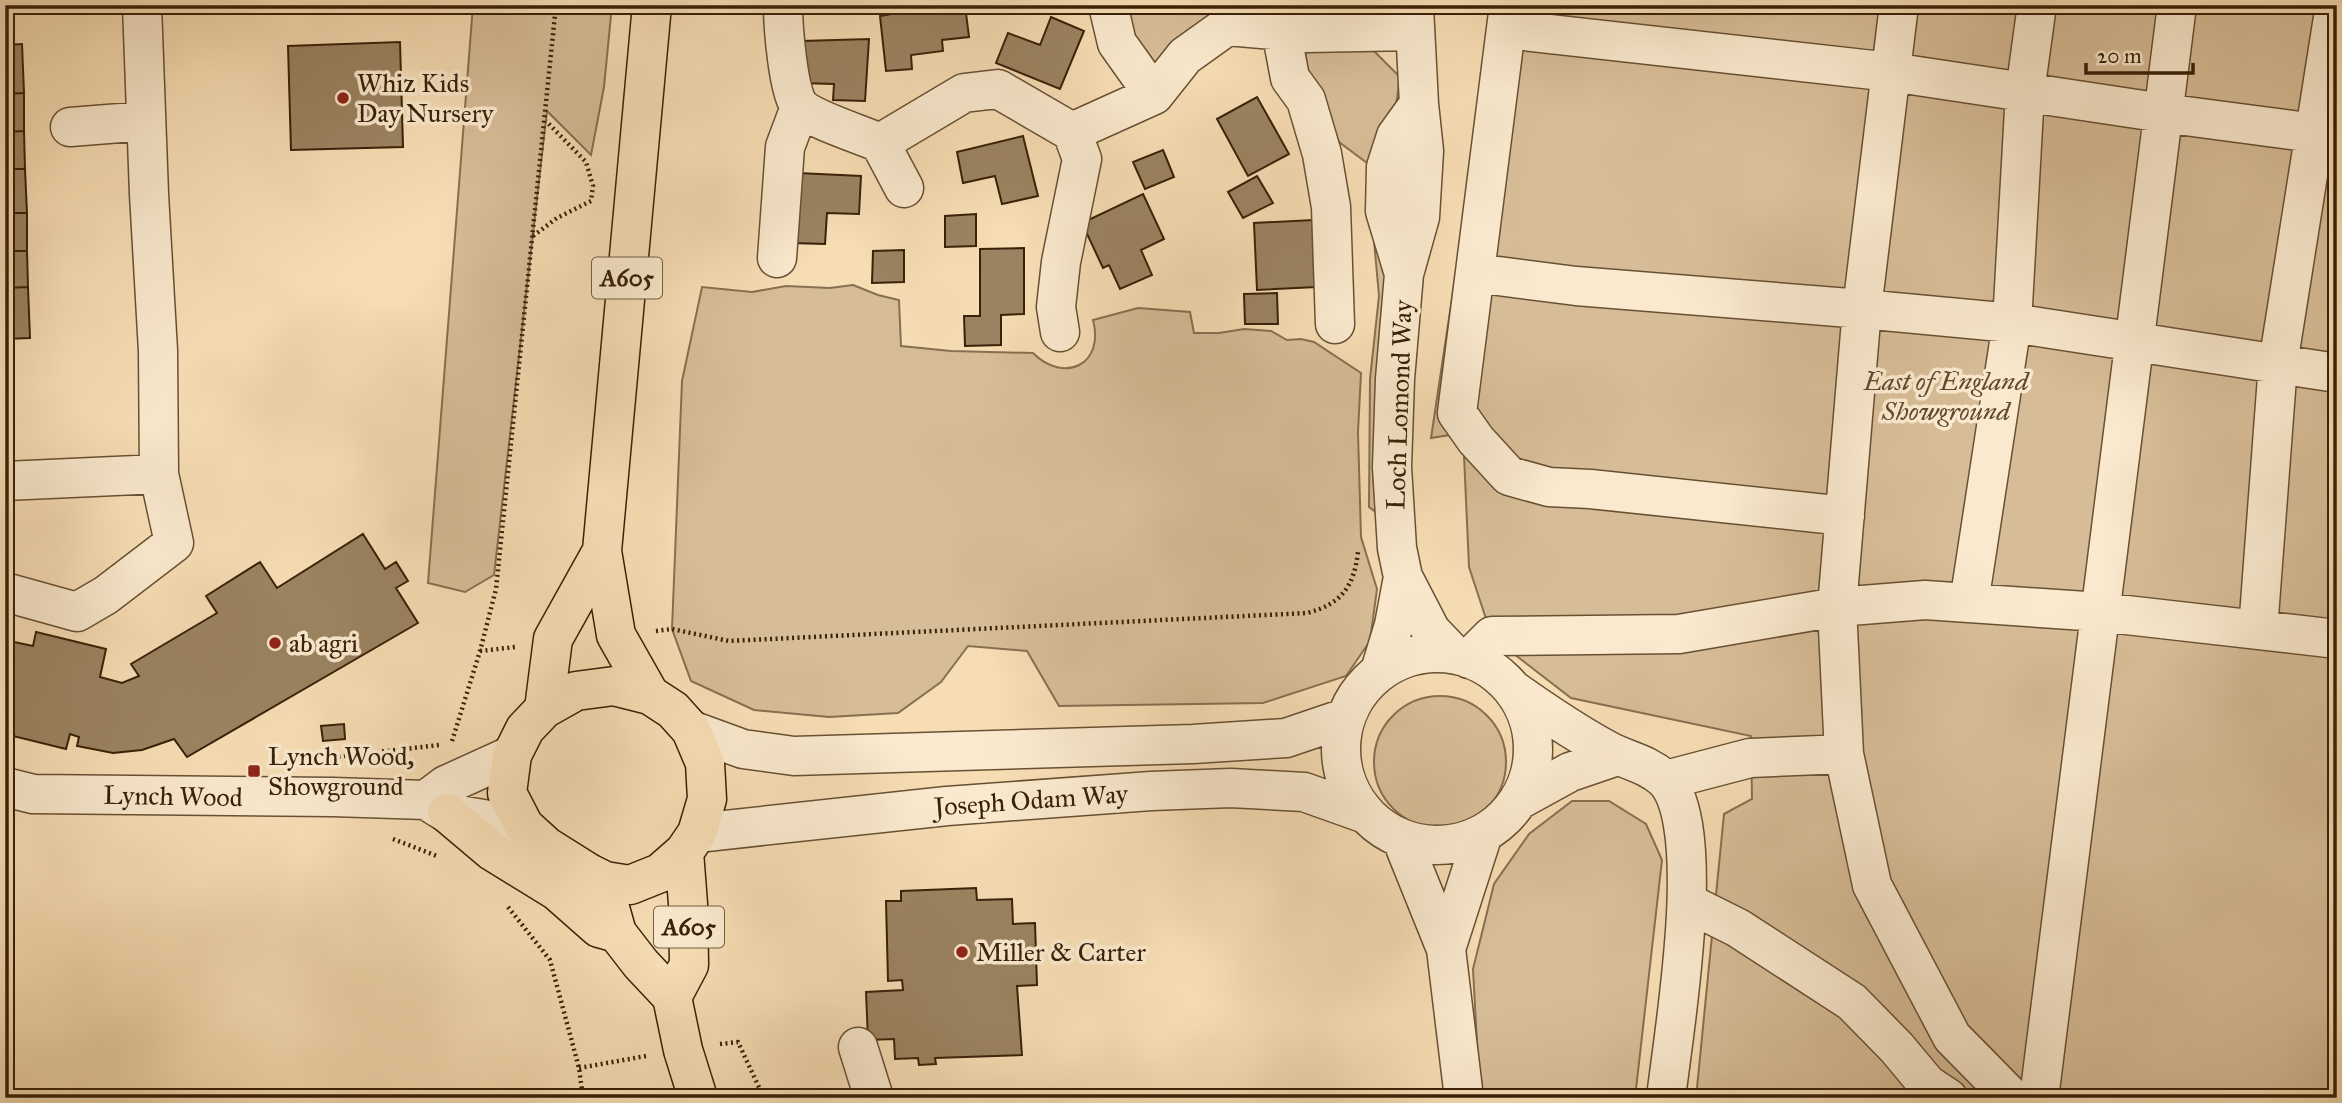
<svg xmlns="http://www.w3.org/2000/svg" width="2342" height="1103" font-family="'IM FELL Great Primer',serif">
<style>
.green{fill:#d7bd97;stroke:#886f50;stroke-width:2}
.building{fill:#9b8361;stroke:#382108;stroke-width:2}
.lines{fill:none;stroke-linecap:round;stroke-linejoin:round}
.minor-casing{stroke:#685033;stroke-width:41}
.major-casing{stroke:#382108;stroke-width:41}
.path{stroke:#382108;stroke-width:4.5;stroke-dasharray:2 3.5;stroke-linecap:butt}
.minor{stroke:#fae9ce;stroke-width:38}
.major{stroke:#f7ddb4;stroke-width:38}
.poi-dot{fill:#8f2418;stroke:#fae9ce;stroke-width:2.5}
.labels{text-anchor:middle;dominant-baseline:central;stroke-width:7;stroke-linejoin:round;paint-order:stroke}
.shield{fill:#fae9ce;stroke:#725d43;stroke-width:2}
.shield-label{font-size:24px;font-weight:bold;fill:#382108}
.poi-label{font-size:26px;fill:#382108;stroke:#fae9ce;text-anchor:start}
.park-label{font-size:26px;font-style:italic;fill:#60482c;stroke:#fae9ce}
.street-label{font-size:26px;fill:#382108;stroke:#fae9ce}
</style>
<rect width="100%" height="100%" fill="#f7ddb4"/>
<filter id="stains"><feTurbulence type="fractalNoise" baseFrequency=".00286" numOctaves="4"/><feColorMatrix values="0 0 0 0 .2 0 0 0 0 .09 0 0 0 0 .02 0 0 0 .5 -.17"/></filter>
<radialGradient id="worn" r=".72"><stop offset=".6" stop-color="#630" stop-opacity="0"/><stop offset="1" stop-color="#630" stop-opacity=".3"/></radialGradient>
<path class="green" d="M473,5H612L604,87L591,155L547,111L494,575L465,592L428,583Z
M1121,5H1282L1279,17L1154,69L1128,36Z
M1496,5H2337V1098H1696L1724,814L1752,799L1751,736L1571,698L1492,637L1469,567L1463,433L1431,438Z
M1373,50L1400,77L1394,120L1388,321L1377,513L1369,507L1370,379L1379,296L1367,163L1339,142L1310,88L1305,51Z
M853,285L878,295L899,300L901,346L951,351L1033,353C1064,384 1105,365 1093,320L1138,308L1190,312L1194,333H1219L1244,329L1271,331L1287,340L1301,339L1314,342L1361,373L1358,432L1361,537L1377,589L1370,641L1346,676L1263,703L1059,706L1027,651L968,646L941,682L898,713L829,717L754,710L691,681L672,629L682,381L702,287L752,292L786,286L830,288Z
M1374 762a66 66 0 1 1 132 0a66 66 0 1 1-132 0Z
M1572,801H1609L1646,824L1662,860L1635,1098H1480L1473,969L1494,884L1529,834Z"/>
<path class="building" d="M943,5H965L969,37L942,40L943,51L911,55L912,69L886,71L880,16Z
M1051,17L1084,31L1060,89L996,63L1008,33L1040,45Z
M869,39L865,101L833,100L834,84L800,83L802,41Z
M400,42L403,147L291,150L288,46Z
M22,44L24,93L5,94V45Z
M24,93V131L5,132V94Z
M1257,97L1289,154L1248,176L1217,119Z
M24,131L25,169H5V132Z
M1023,136L1038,196L1002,204L995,176L963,183L957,152Z
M1163,150L1174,177L1145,189L1133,162Z
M5,169H25L27,213H5Z
M798,173L861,176L859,214L827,213L825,244L792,243Z
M1257,176L1273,203L1243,218L1228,192Z
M1143,194L1164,239L1141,250L1152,275L1120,289L1109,265L1103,268L1082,223Z
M5,213H27V251H5Z
M976,214V246L945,247V216Z
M1313,220L1316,287L1257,290L1254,223Z
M1024,248V314L1001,315V345L965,346L964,316H980V249Z
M904,250V282L872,283L873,251Z
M5,251H27L28,287L5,288Z
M28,287L30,338L5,339V288Z
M1277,293L1278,324H1245L1244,294Z
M363,534L385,569L396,562L408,581L396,588L418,623L187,757L174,739L142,750L113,753L77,746L79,737L70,734L66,749L5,734V640L33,646L36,632L106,649L100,677L122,683L139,676L131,664L217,613L206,596L260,562L277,588Z
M344,724L345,739L323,741L321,726Z
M976,888L977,900L1012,899L1013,924L1035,923L1037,985L1017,986L1022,1055L935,1058L936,1064L919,1065L918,1058L895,1059L894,1039L868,1040L866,992L903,990L902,980L888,981L886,901H901V891Z"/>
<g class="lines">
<g class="minor-casing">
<path id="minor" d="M783,5C783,25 788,94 800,107C812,119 862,135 880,143L964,93L998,89L1072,132L1154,95L1185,56L1227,26L1306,33L1415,31
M1108,5L1117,43L1154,95
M1509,5L1457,413L1476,440L1509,476L1549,487L1590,489L1845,516
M1414,7L1419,104L1424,151L1420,217L1404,274L1395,379L1392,467L1397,548L1403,577L1431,631L1453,654
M1506,29L1891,72L2163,113L2337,136
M1281,30L1290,78L1306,100L1322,154L1331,207L1335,324
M70,127L146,121
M880,143L904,188
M777,258L785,147L800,107
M1475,273L1576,286L1862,309L1899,5
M1404,274L1385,211L1386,167L1396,136L1419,104
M1060,332L1056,307L1061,262L1082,159L1072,132
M5,481L159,474
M5,592L77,612L106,595L174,543L159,474L158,351L149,194L142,5
M1969,603L2012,323L2025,92L2037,5
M2258,630L2278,364L2335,5
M1341 749a96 96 0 1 1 192 0a96 96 0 1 1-192 0Z
M1469,659L1492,636L1679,634L1837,607L1862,309L2012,323L2337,373
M1380,671L1394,625L1403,577
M1512,689C1543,711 1574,732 1607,750C1627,761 1646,763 1663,778C1711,820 1673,1035 1666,1098
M691,730L743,749L794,756L1193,744L1286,738L1345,718
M1844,754L1872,885L1952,1037L2012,1098
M1666,780L1750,758L1844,754L1837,607L1925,600L2100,612L2337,639
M5,787L33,794L333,797L426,800L447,813L524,826
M426,800L446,785L512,755
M1519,800L1570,772L1617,756
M697,833L947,806L1151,791L1231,788L1304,792L1363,813
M1402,840L1446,949L1464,1098
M1688,903L1738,928L1852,1002L1897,1048L1927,1084L1948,1098
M1446,949L1483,834
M858,1047L874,1098
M2039,1098L2177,5"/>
</g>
<g class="major-casing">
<path id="major" d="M614,686L650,695L673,710L691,730L705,763L707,799L697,833L684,852L660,873L630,885L605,881L589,873L546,846L524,826L507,793L512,755L525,729L544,709L576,691Z
M650,695L616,635L602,551L652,5
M544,709L553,639L602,551
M447,813L492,851L557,891L599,928L617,933
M589,873L610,908L617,933L641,964L672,997L683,1050L698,1098
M672,997L689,965L688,904L684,852"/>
</g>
<path class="path" d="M533,236L557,218L591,201L593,186L586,162L546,121
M656,631L672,629L729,641L1307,613C1342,604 1354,586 1358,552
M480,651L515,647
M452,741L480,651L496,589L556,5
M335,759V757L439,745
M393,839L437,856
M508,907L550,960L579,1068L583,1098
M720,1044L738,1042L764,1098
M579,1068L646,1056"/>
<use href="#minor" class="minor"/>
<use href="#major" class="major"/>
</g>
<g class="poi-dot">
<circle cx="343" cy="98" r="7"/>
<circle cx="275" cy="643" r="7"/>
<rect x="247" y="764" width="14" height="14" rx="3.5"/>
<circle cx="962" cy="952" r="7"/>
</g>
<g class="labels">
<g class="shield">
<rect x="592" y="257.5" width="70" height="41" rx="5"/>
<rect x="654" y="906.5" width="70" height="41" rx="5"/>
</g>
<g class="shield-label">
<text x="627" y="278">A605</text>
<text x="689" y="927">A605</text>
</g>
<g class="poi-label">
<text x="357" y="83">Whiz Kids<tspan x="357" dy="30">Day Nursery</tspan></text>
<text x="289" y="643">ab agri</text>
<text x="268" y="756">Lynch Wood,<tspan x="268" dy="30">Showground</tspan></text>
<text x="976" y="952">Miller &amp; Carter</text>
</g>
<g class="park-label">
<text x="1946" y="381">East of England<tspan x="1946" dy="30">Showground</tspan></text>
</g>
<g class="street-label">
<text transform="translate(1399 405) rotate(-88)">Loch Lomond Way</text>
<text transform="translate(173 796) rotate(1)">Lynch Wood</text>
<text transform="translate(1031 800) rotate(-4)">Joseph Odam Way</text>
</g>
</g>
<rect width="2342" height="1103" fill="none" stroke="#f7ddb4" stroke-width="28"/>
<rect x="7" y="7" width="2328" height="1089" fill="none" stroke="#382108" stroke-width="3.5"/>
<rect x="14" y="14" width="2314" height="1075" fill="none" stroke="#382108" stroke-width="2"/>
<path d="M2086 63v10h107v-10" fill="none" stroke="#382108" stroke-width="3.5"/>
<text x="2097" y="63" font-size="21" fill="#382108" stroke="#fae9ce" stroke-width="5" paint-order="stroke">20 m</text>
<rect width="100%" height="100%" filter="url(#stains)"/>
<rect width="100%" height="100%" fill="url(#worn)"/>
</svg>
